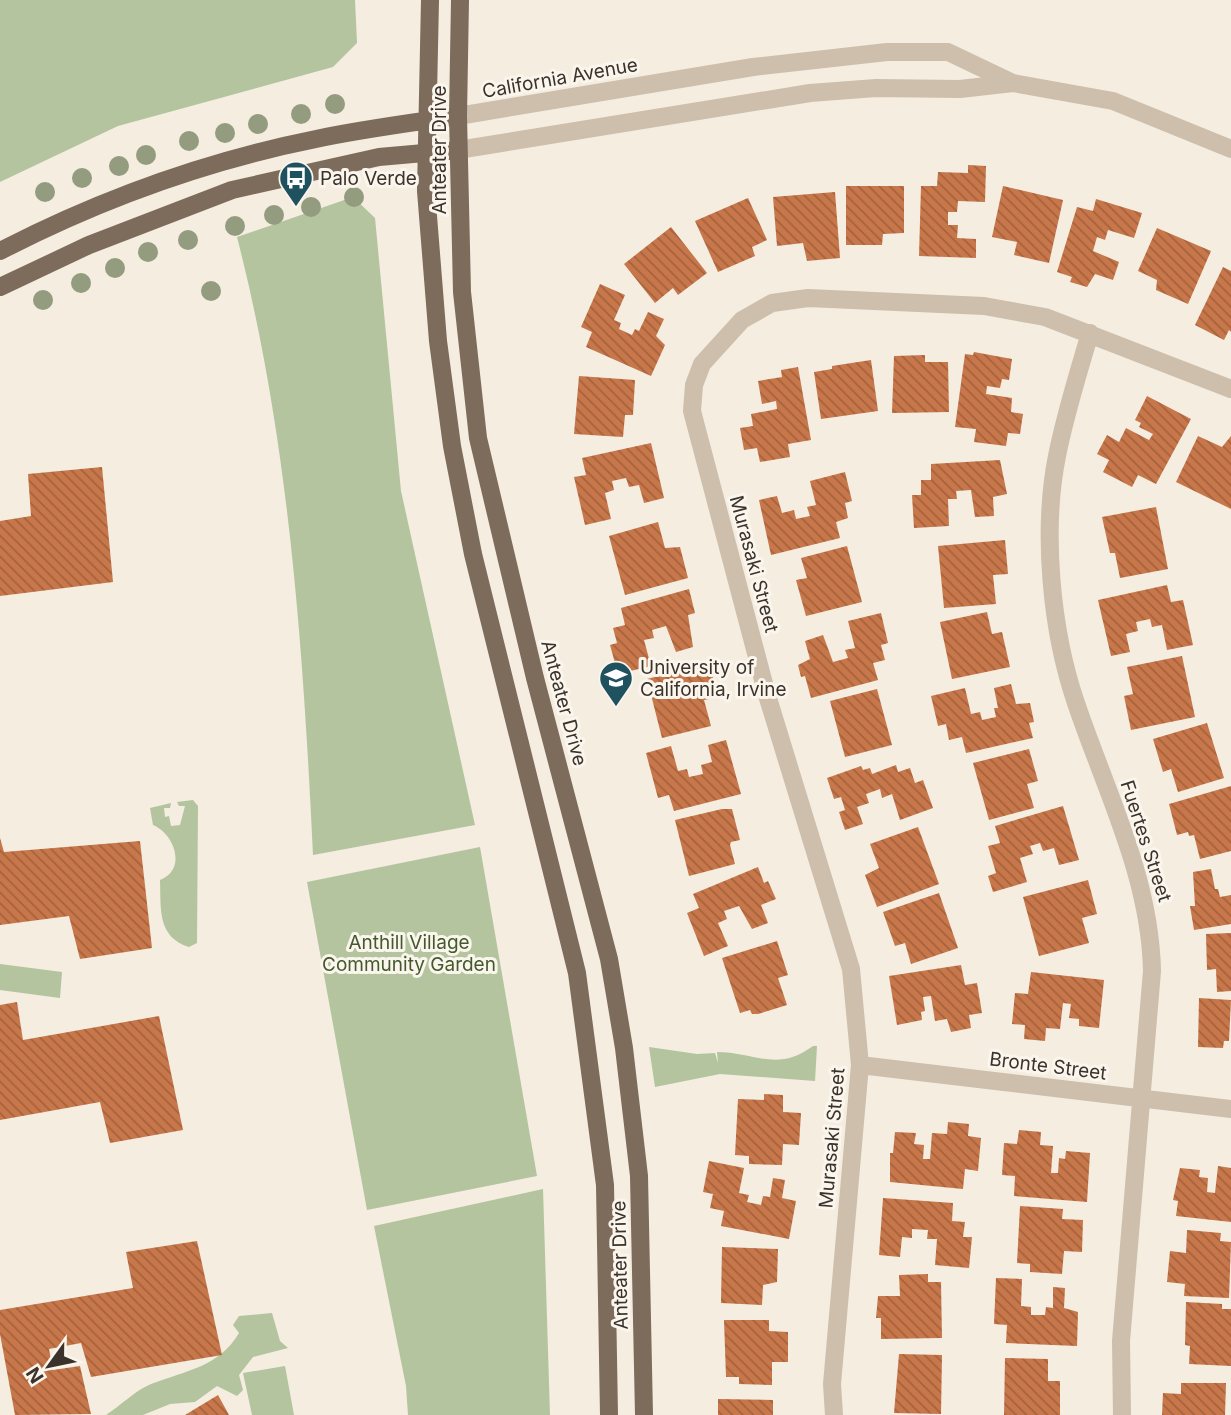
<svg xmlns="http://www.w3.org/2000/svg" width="1231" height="1415" font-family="Inter,sans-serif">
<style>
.green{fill:#b3c49f}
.building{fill:url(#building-back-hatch)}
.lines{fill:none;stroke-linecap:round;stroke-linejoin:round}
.minor{stroke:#cdbfab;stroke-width:18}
.major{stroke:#7d6b5c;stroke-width:18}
.tree{fill:#939c7e}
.labels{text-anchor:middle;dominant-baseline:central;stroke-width:6;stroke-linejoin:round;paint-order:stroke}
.street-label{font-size:19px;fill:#3b322b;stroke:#fbf6ed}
.poi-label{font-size:19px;fill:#3b322b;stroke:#fbf6ed;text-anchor:start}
.park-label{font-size:19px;fill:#445a2e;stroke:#fbf6ed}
</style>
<defs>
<pattern id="building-back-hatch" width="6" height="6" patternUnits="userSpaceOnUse" patternTransform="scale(1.75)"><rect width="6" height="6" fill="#c8774a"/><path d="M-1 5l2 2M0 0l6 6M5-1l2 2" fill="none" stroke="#a4623e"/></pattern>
</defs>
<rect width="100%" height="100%" fill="#f4ede0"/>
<path class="green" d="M0,0H355L357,43L333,67L118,126L0,182Z
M353,197L375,218L401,491L475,825L313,855C303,647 289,439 237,237Z
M193,800L198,806L197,943L189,947C157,937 161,909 160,880C187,870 175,834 153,825L150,808L171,803L170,808H164L165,817L169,816L171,826L180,825L185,806H179L177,802Z
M480,847L537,1176L367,1210L307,882Z
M0,964L62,972L60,998L0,990Z
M813,1046H817L815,1081L720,1074L655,1087L649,1047L697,1054L715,1053L718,1063L717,1052C755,1052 777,1073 813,1046Z
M543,1189L550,1415H408L406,1386L374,1226Z
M272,1313L280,1341L288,1348L253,1357L239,1375L243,1390L237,1396L217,1386L195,1402L170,1404L143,1415H106C120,1406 136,1390 151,1384C185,1371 219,1367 239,1333L233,1325L239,1316Z
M285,1366L294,1415H252L243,1373Z"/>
<path class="building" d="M968,165L986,166L985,202L958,201L957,212H948V225H958L957,238L976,239V258L919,256L921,186H937L938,172L968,173Z
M846,186H904V233L883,234L882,245H846Z
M1003,186L1063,200L1049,263L1014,255L1017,242L992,237Z
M835,192L840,258L807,261L803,243L777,246L773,197Z
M748,198L767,240L752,247L755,256L718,272L695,221Z
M1096,199L1142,213L1134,238L1108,230L1105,240L1097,237L1093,251L1119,262L1113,280L1095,274L1087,287L1070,282L1072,277L1057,272L1077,207L1093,211Z
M671,227L707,273L678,295L673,288L655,303L624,264Z
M1157,228L1211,251L1188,304L1156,290L1157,280L1138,271Z
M1223,267L1231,271V332L1229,330L1224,340L1195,325Z
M600,284L625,295L614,320L621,323L619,329L632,335L635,329L639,331L648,312L664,319L656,336L665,345L651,376L586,347L592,332L581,327Z
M974,352L1012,359L1009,380L1002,379L1000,388L987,386L986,394L1012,398L1011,412L1023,414L1020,434L1008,433L1006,446L974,442L976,429L955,427L965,354L973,355Z
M925,355V362H948L949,412L892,413L894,356Z
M871,360L878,411L821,419L814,372L832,369V366Z
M798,367L811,440L788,444L790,457L760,462L757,448L744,450L740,428L753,426L751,414L777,409L776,401L762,404L758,381L782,377L781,370Z
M579,376L635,380L633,415H625L623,437L574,434Z
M1147,396L1191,419L1156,484L1138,475L1132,487L1103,472L1109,460L1097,454L1107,435L1119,442L1126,428L1149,440L1153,434L1139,427L1141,423L1135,420Z
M1198,436L1222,447L1231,436V509L1176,482Z
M651,443L664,498L644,503L639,485L629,487L626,478L612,481L614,490L605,493L611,519L585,525L574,477L586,475L582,458Z
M1000,460L1007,494L993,497L994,516L975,517L971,490L956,491L957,499H948L949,526L914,528L912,495H921V480H931V464Z
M102,467L113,582L0,596V521L31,516L28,474Z
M845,472L852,501L845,503L848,518L836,522L840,538L771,555L759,500L777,496L782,513L794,510L796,519L810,516L807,507L816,505L810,481Z
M1156,507L1168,569L1120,578L1115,553H1110L1102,517Z
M658,522L665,548L680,547L688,578L625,595L609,536Z
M1005,540L1008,574L993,575L996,604L944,608L938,546Z
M847,546L862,602L806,616L796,580L807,578L801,558Z
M1167,585L1171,602L1183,600L1193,645L1167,650L1162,625L1152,627L1150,619L1136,622L1138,631L1126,634L1130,652L1111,656L1098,600Z
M689,589L695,613L688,615L693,647L676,652L666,626L652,630L654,638L644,640L651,666L618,674L610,645L617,643L613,628L625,625L621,608Z
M987,612L992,634L1002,632L1010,667L952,679L940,622Z
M881,613L888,643L881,645L885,660L873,663L878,680L811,698L805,676L801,677L798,665L810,659L805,641L823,635L833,662L848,658L845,650L855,648L848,621Z
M1182,656L1195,717L1131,730L1124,696L1133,694L1127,667Z
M709,663L718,697L704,700L711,726L662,738L647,679Z
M1011,684L1016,704L1030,703L1034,722L1029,723L1033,738L966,753L962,737L949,740L946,724L938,726L931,696L965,688L971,714L980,712L982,720L996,717L994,708H998L994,688Z
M877,689L892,745L845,757L830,701Z
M1207,723L1224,778L1178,792L1171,769L1163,772L1153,739Z
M726,740L741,794L674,811L669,795L658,798L646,753L671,746L678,771L687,769L689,777L703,774L701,765L712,762L708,745Z
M1029,749L1038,781L1027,784L1034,808L989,820L973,763Z
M896,765L898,772L910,768L915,783L923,780L933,808L900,820L892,794L882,798L880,789L866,794L869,803L857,807L863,824L845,830L839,812L845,810L841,797L834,799L827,778L861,766L863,770L870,768L872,774Z
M1231,786V851L1200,859L1194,835L1189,836L1188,832L1177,835L1169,804Z
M1063,806L1079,860L1059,865L1054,848L1043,851L1040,843L1030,846L1033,854L1020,858L1027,882L993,892L988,876L996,873L988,846L1000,843L995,826Z
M722,809H732L740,840L731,842L730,845L735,864L689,876L675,820Z
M918,827L939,884L877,907L865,875L879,868L870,844Z
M0,838L4,852L140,841L152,948L80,959L69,916L0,925Z
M758,867L764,883L768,881L776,899L761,905L768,923L752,929L739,906L724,911L727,919L718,923L728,946L704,956L687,913L699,908L693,894Z
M1211,869L1215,889H1218L1220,897L1231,895V924L1194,930L1190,906H1195L1193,872Z
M1088,880L1097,914L1082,918L1089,943L1039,956L1023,897Z
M939,893L958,948L911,964L905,943L895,946L883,912Z
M1231,933V991L1217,992L1216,969L1207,970L1206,934Z
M777,941L788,975L778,978L787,1005L758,1014H752L750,1010L740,1013L722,958Z
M961,965L965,985L977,983L982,1013L969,1015L971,1028L951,1032L947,1019L935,1021L931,996L923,997L925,1011L921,1012L922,1020L897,1025L889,976Z
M1031,972L1104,980L1099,1028L1079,1026V1019L1069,1018L1071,1004L1063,1003L1060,1029L1046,1028L1045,1041L1024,1039L1025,1025L1012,1024L1015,993L1028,994Z
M1199,998L1231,1000L1229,1041H1224L1223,1048L1198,1047Z
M17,1002L23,1040L159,1016L183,1130L110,1143L100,1102L0,1120V1005Z
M764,1094L783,1095V1112L801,1113L799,1145L783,1144L782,1165L749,1164V1156L735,1155L738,1099L764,1100Z
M948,1122L969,1124L968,1136L981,1138L978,1171L965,1169L963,1189L890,1182V1153H893L895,1132L916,1133L914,1144L924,1145L923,1159H930L932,1133L947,1134Z
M1019,1130L1041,1132L1040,1145L1053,1146L1051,1173H1058L1059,1158L1065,1159L1066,1151L1090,1153L1087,1202L1014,1196L1015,1176L1002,1175L1004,1143L1017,1144Z
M709,1161L744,1168L739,1193L749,1195L747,1202L761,1205L763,1196L770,1197L773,1178L785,1180L782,1198L796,1201L789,1239L721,1226L724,1211L710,1208L713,1194L703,1192Z
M1218,1166L1231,1168V1222L1176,1216L1178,1201L1173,1200L1180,1168L1200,1170L1199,1177L1208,1178L1207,1192L1215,1193Z
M883,1198L953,1203L952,1221L965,1222L963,1237H972L969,1268L935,1265L937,1239H927L928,1230L912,1229V1238L902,1237L900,1257L879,1255Z
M1020,1206L1063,1209L1062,1219L1083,1220L1082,1252L1064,1251L1062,1274L1030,1272V1264L1017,1263Z
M1187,1230L1221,1233L1220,1241L1231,1242L1229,1298L1184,1296L1185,1284L1167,1282L1170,1251L1186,1253Z
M197,1241L222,1355L91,1377L81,1343L49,1349L53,1370L80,1366L91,1414L15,1415L0,1334V1310L133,1288L126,1252Z
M722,1247L778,1249L777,1282L763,1285L762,1305L721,1303Z
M928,1274V1282H941L942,1338L881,1339V1318H876L878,1296H900L899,1275Z
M996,1278L1022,1279L1021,1306L1031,1307V1315H1045L1046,1307L1053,1308V1287L1065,1288L1064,1308L1078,1312L1077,1346L1006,1343L1007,1325L994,1324Z
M1186,1302L1222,1304V1309H1231V1366L1189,1364L1190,1346L1185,1345Z
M724,1320H769V1331L788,1332V1362H772V1385L739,1384V1377H726Z
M899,1354L942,1355L941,1414L894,1413Z
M1005,1358L1048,1359V1381H1060V1415H1004Z
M1181,1383H1226L1225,1415H1162L1163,1393L1181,1394Z
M218,1395L229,1415H185Z
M718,1399L773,1400V1415H718Z"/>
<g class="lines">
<path class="minor" d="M458,116L753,67L887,52H948L1013,83
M458,150L810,93L876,88L960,89L1013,83L1113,101L1231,149
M1090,333C1078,374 1065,415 1057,456C1042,531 1051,630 1076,703C1106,792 1150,876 1152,971L1121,1341L1122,1415
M860,1065L1231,1109
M834,1415L832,1384L860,1065L851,969L767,695L692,411L694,385L702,364L742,320L772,303L808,298L984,306L1045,317L1231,389"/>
<path class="major" d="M430,0L426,191L438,341L452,446L473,554L577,973L605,1185L609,1415
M460,0L458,116L462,292L478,438L535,678L609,959L624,1048L639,1176L644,1415
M0,251C99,200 206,161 316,139C363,129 411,123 458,116
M0,287L89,245L232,190L379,157L458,150"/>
</g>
<g class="tree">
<circle cx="335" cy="104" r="10"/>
<circle cx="301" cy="114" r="10"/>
<circle cx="258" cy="124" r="10"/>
<circle cx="225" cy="133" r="10"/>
<circle cx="189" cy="141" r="10"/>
<circle cx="146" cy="155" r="10"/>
<circle cx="119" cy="166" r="10"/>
<circle cx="82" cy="178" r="10"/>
<circle cx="45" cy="192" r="10"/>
<circle cx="354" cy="197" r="10"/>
<circle cx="311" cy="207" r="10"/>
<circle cx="274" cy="215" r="10"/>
<circle cx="235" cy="226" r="10"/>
<circle cx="188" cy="240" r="10"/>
<circle cx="148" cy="252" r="10"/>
<circle cx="115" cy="268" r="10"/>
<circle cx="81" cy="283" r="10"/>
<circle cx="211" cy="291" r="10"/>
<circle cx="43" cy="300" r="10"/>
</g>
<defs>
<g id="bus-pin" transform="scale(1.75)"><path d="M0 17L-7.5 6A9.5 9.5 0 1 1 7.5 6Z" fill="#1f525e" stroke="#fbf6ed"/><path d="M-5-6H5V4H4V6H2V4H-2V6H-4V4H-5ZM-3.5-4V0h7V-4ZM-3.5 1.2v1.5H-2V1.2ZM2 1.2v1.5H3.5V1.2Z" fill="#fff"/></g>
<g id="university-pin" transform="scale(1.75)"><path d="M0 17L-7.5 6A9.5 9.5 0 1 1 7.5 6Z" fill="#1f525e" stroke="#fbf6ed"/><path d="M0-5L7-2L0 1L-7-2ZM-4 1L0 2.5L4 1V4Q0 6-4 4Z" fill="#fff"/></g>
</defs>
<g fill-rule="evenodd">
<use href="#bus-pin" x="296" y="178"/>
<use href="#university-pin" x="616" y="678"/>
</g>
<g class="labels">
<g class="street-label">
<text transform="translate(560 78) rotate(-10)">California Avenue</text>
<text transform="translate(439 150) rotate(-90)">Anteater Drive</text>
<text transform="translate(754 564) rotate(75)">Murasaki Street</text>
<text transform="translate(564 703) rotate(75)">Anteater Drive</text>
<text transform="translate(1146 841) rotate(72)">Fuertes Street</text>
<text transform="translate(1048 1066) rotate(7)">Bronte Street</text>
<text transform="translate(832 1138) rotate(-85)">Murasaki Street</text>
<text transform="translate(620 1265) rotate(-91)">Anteater Drive</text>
</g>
<g class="poi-label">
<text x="320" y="178">Palo Verde</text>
<text x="640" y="667">University of<tspan x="640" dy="22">California, Irvine</tspan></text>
</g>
<g class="park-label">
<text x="409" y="942">Anthill Village<tspan x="409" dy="22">Community Garden</tspan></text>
</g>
</g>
<g transform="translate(49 1366) rotate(237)" stroke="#fbf6ed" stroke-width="5" paint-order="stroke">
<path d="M0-5L12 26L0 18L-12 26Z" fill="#3b322b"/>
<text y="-10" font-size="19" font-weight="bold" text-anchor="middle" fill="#3b322b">N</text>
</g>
</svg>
